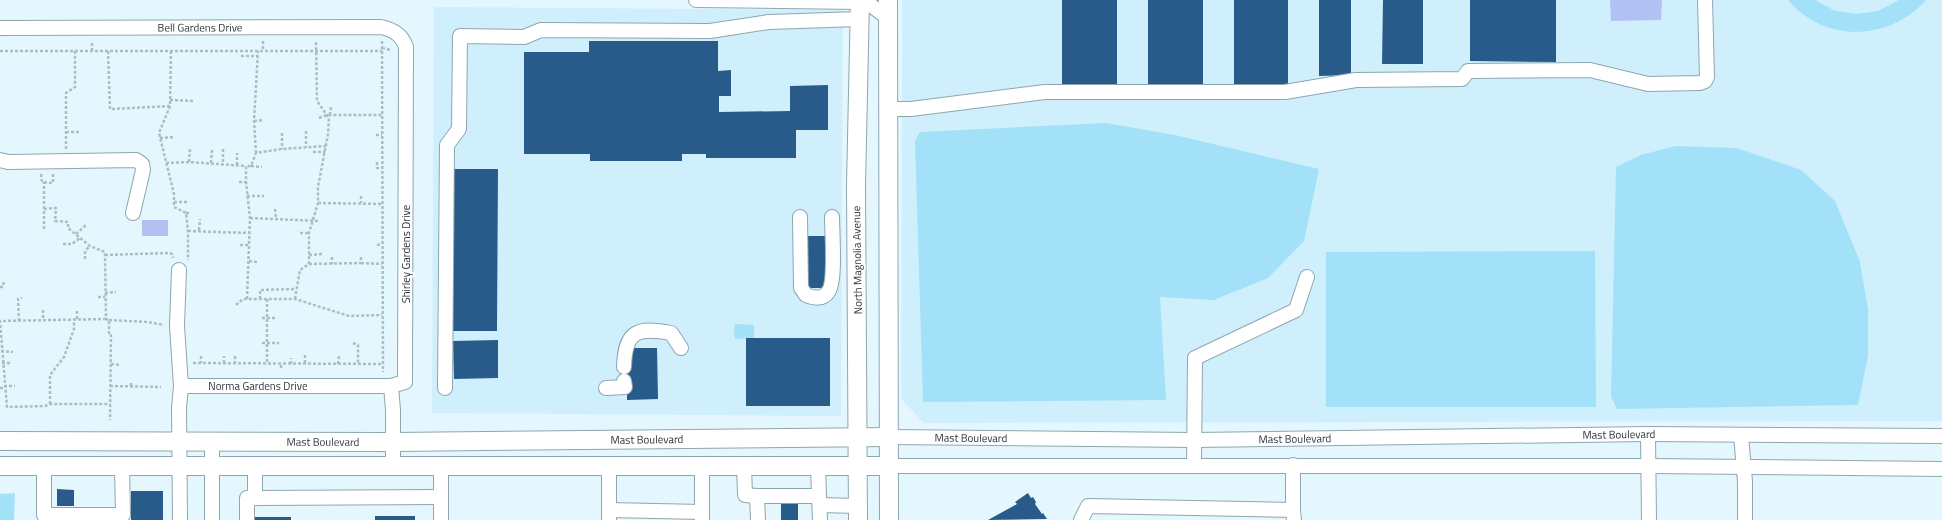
<svg xmlns="http://www.w3.org/2000/svg" width="1942" height="520" font-family="'Titillium Web',sans-serif">
<style>
.built{fill:#cfeffc}
.green{fill:#a3e1f9}
.water{fill:#b3c0f4}
.building{fill:#285b89}
.lines{fill:none;stroke-linecap:round;stroke-linejoin:round}
.minor-casing{stroke:#8fa6ae;stroke-width:16}
.major-casing{stroke:#8fa6ae;stroke-width:20}
.path{stroke:#adbdc4;stroke-width:2.5;stroke-dasharray:3 2;stroke-linecap:butt}
.minor{stroke:#fff;stroke-width:14}
.major{stroke:#fff;stroke-width:18}
.labels{text-anchor:middle;dominant-baseline:central;stroke-width:4;stroke-linejoin:round;paint-order:stroke}
.street-label{font-size:11px;fill:#2d3639;stroke:#fff}
</style>
<rect width="100%" height="100%" fill="#e4f7ff"/>
<path class="built" d="M902,0H1942V421L924,423L901,399Z
M434,7L843,10L841,416L432,413Z"/>
<path class="green" d="M1788,0H1815L1835,11L1857,14L1878,11L1899,0H1926C1889,42 1824,43 1788,0Z
M1106,123L1175,135L1319,169L1304,241L1268,278L1214,300L1160,297L1166,400L923,402L915,141L920,132Z
M1676,146L1737,148L1801,170L1835,201L1860,262L1868,309V356L1858,405L1617,409L1611,397L1616,167L1641,155Z
M1595,251L1596,407H1326V252Z
M735,324L754,325V338L735,339L734,329Z
M15,493L14,520H0V494Z"/>
<path class="water" d="M1610,0H1662L1661,20L1611,21Z
M142,220H168V236H142Z"/>
<path class="building" d="M1062,0H1117V88H1062Z
M1148,0H1203V87H1148Z
M1234,0H1288V87H1234Z
M1319,0H1351V75L1319,76Z
M1383,0H1423V64H1382Z
M1470,0H1556V62L1470,61Z
M589,41H718V71L731,70V96H719V112L790,111V86L828,85V130H796V158H706V154H682V161H590V154H524V52H589Z
M454,169H498L497,331H453Z
M803,236H828V288H803Z
M746,338H830V406H746Z
M498,340V378L454,379L453,341Z
M627,348H657L658,399L627,400V381H620V367Z
M57,489L74,490V506H57Z
M131,491H163V520H131Z
M1028,493L1031,498L1033,497L1036,502L1035,504L1042,514L1043,513L1047,519L988,520L1017,504L1015,502Z
M781,499H798V520H781Z
M375,516H415V520H375Z
M254,517H291V520H254Z"/>
<g class="lines">
<g class="minor-casing">
<g id="minor">
<path d="M696,0L860,2L872,6L888,18"/>
<path id="s1" d="M0,28L381,27C394,30 402,35 406,47L405,382L391,386L393,410V466"/>
<path d="M889,109H911L1045,92H1285L1356,80L1462,79L1468,71L1590,70L1648,84L1700,83L1705,81L1707,77L1705,0"/>
<path d="M0,160L8,162L136,160L142,164L143,170L133,213"/>
<path d="M800,217L801,288L806,295C813,298 823,300 828,292C836,283 832,231 832,217"/>
<path d="M179,270L177,326L181,386"/>
<path d="M624,367C625,330 638,327 671,333L681,348"/>
<path d="M445,388L447,145L459,129L460,36L524,37L541,30L710,31L769,22L859,19"/>
<path d="M606,388L625,387L624,381"/>
<path d="M1648,434L1649,520"/>
<path d="M1741,435L1745,482V520"/>
<path id="s2" d="M889,437L1194,440L1648,434L1942,436"/>
<path d="M212,441V520"/>
<path d="M1194,465L1195,358L1296,310L1307,277"/>
<path d="M1293,465V510"/>
<path d="M609,466V520"/>
<path d="M702,466V520"/>
<path d="M744,466L745,495L757,496L758,520"/>
<path d="M889,466H1648L1942,469"/>
<path d="M44,467V515H123L122,466"/>
<path d="M757,496H819L818,466"/>
<path d="M819,496L820,520"/>
<path d="M255,498L441,497"/>
<path d="M820,505L858,506"/>
<path d="M609,510L702,512"/>
<path id="s3" d="M180,520L179,408L181,386H391"/>
<path d="M247,520V498H255V466"/>
<path d="M441,520V466"/>
<path d="M1081,520L1088,506L1293,510L1294,520"/>
</g>
</g>
<g class="major-casing">
<g id="major">
<path d="M888,0L889,520"/>
<path id="s4" d="M0,441L393,442L889,437"/>
<path d="M0,466H889"/>
<path d="M858,520L856,185L860,0"/>
</g>
</g>
<path class="path" d="M263,41V51
M382,41L383,372
M382,48L391,50
M0,51H382
M92,51V42
M108,51L110,109L170,106
M171,51L170,106L159,133L174,194V207L186,213L188,231V260
M241,56H258
M170,100L195,101
M330,115L331,107
M319,118L327,115H382
M254,121L264,120
M306,131V147
M66,132H81
M282,133V149
M376,135H382
M160,138L175,137
M66,149V93L75,87V51
M223,149V164
M313,152H325
M256,153L254,121L258,51
M189,162L190,149
M377,162V168H382
M166,163L189,162L246,166
M211,163L212,149
M237,165V153
M251,166L262,167
M41,174L42,182L53,183V174
M239,182H246
M247,196H264
M361,196V203
M174,202H189
M318,203L382,204
M44,209L56,208L55,221L68,222V228L90,246L105,252L106,319L109,320V333H111L110,420
M275,209L276,219
M186,213H191
M250,218L320,221
M44,229V182
M199,230L200,219
M188,231L250,233
M300,233H309
M76,234L86,225
M63,244H72L80,238
M240,245H250
M377,245L382,244
M105,255L169,253L172,254L173,258
M309,255L323,254
M332,257V264
M85,259V251L90,246
M249,261L258,262
M361,263L382,264
M309,264L361,263V257
M0,287H3L4,281
M105,293L116,292
M98,297H105
M247,299L250,218L246,182V166H251L256,153L282,149L326,146
M260,299V290L296,289
M267,299V363
M295,299L300,270L309,264V233L318,203V187L328,134L329,118L317,101L316,41
M236,305L243,299H295L349,316L382,315
M43,310V320
M77,311V319
M262,318H277
M106,319L0,321L7,407L45,406L50,404H110
M109,320L148,322L164,325
M19,321L18,299L22,298
M262,343H279
M353,343L358,345V364
M1,351L13,352
M305,355V364
M201,356V363
M235,356V363
M2,363H10
M193,363L383,364
M224,363V356
M111,364L120,365
M291,364V358
M338,364L339,356
M281,368V364
M4,386H15
M110,386L161,387
M131,386V381
M0,388H5
M50,404V375L64,357L74,329V319"/>
<use href="#minor" class="minor"/>
<use href="#major" class="major"/>
</g>
<g class="labels">
<g class="street-label">
<text stroke="none"><textPath href="#s1" startOffset="200">Bell Gardens Drive</textPath></text>
<text transform="translate(406 254) rotate(-90)">Shirley Gardens Drive</text>
<text transform="translate(857 260) rotate(-91)">North Magnolia Avenue</text>
<text stroke="none"><textPath href="#s3" startOffset="211">Norma Gardens Drive</textPath></text>
<text stroke="none"><textPath href="#s2" startOffset="730">Mast Boulevard</textPath></text>
<text stroke="none"><textPath href="#s2" startOffset="82">Mast Boulevard</textPath></text>
<text stroke="none"><textPath href="#s2" startOffset="406">Mast Boulevard</textPath></text>
<text stroke="none"><textPath href="#s4" startOffset="647">Mast Boulevard</textPath></text>
<text stroke="none"><textPath href="#s4" startOffset="323">Mast Boulevard</textPath></text>
</g>
</g>
</svg>
